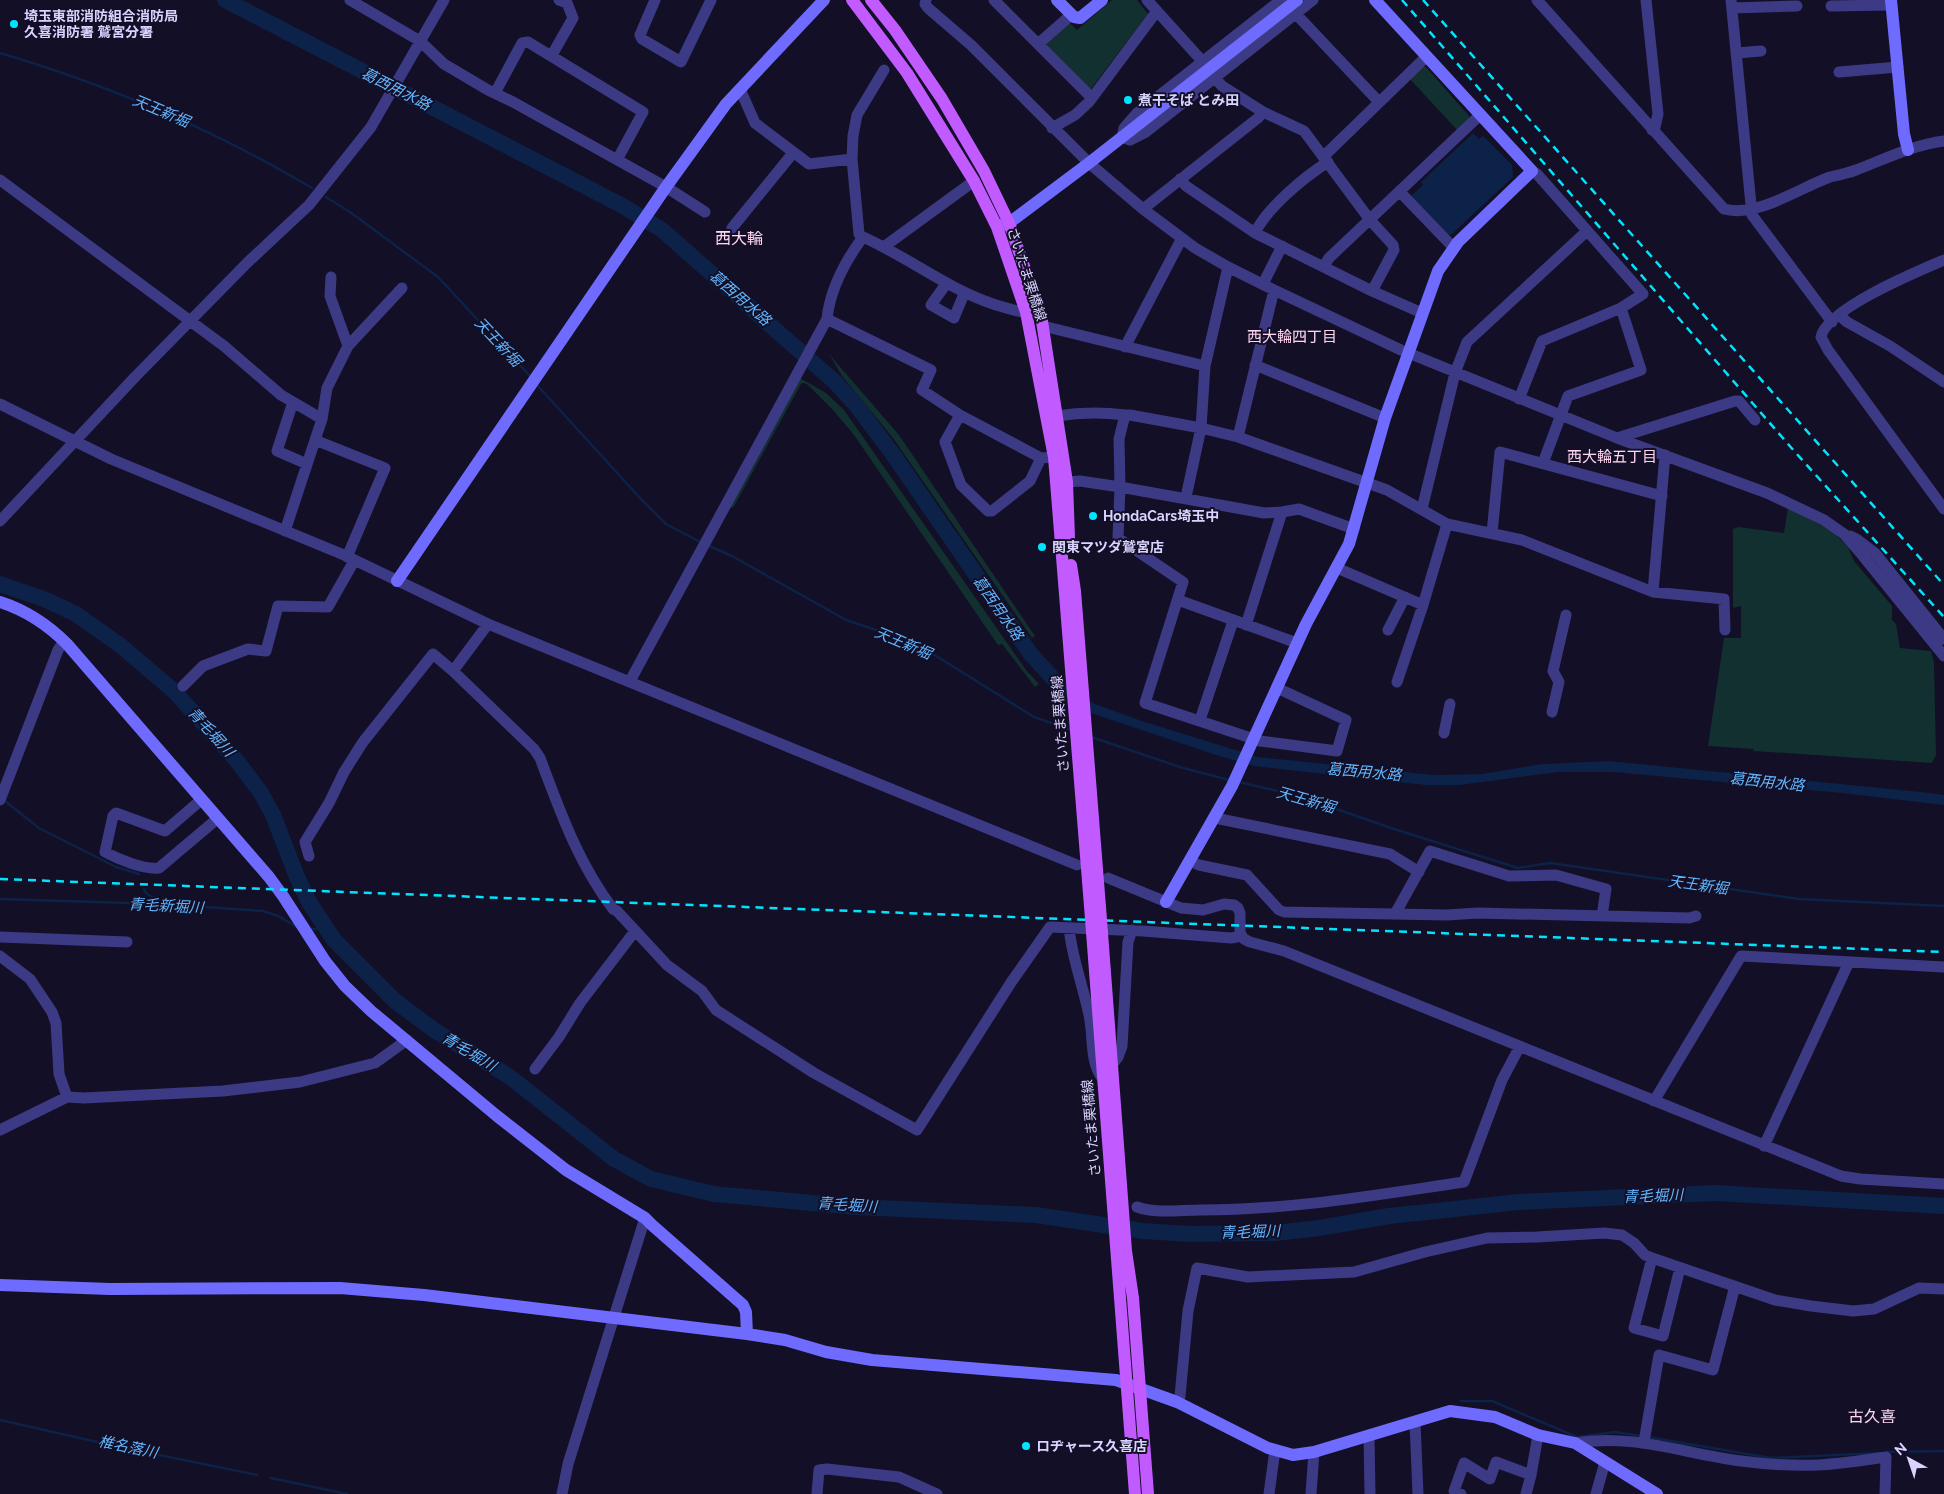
<svg xmlns="http://www.w3.org/2000/svg" width="1944" height="1494" font-family="Raleway,'Noto Sans JP',sans-serif">
<style>
.green{fill:#12302f}
.water{fill:#0c2248}
.lines{fill:none;stroke-linecap:round;stroke-linejoin:round}
.stream{stroke:#0c2248;stroke-width:2.5}
.river{stroke:#0c2248;stroke-width:16}
.street{stroke:#3d3a85;stroke-width:11}
.secondary{stroke:#6f6bff;stroke-width:12}
.primary{stroke:#c25bff;stroke-width:12}
.rail{stroke:#00e5ff;stroke-width:2.5;stroke-dasharray:8 6;stroke-linecap:butt}
.primary-bridge{stroke:#c25bff;stroke-width:12}
.poi-dot{fill:#00e5ff;stroke:#130f26;stroke-width:2}
.labels{text-anchor:middle;dominant-baseline:central;stroke-width:4;stroke-linejoin:round;paint-order:stroke}
.poi-label{font-size:14px;font-weight:bold;fill:#d9d4ff;stroke:#130f26;text-anchor:start}
.street-label{font-size:14px;fill:#d9d4ff;stroke:#130f26}
.water-label{font-size:15px;font-style:italic;fill:#62b6ff;stroke:#130f26}
.neighbourhood-label{font-size:15px;fill:#ffd6f0;stroke:#130f26}
.quarter-label{font-size:16px;fill:#ffd6f0;stroke:#130f26}
</style>
<rect width="100%" height="100%" fill="#130f26"/>
<path class="green" d="M1112,0H1137L1148,14L1090,90L1047,47L1046,41L1066,23L1071,24L1077,30Z
M1421,67H1426L1469,116V120L1458,131L1409,78Z
M829,354L899,435L1035,636L1032,638L893,438L842,376Z
M800,378L826,393L844,410L1026,670L1039,684L1035,687L1002,644L998,645L854,435L832,409L807,384L803,383L801,384L733,508L730,506Z
M1788,508L1831,530L1848,547L1854,561L1892,606V620L1896,624L1900,648L1931,651L1934,663L1936,755L1932,763L1754,751L1753,749L1708,746L1724,638H1741V606L1733,608V529L1738,527L1784,533Z"/>
<path class="water" d="M1473,133L1479,139L1483,136L1512,165L1513,177L1452,234L1449,235L1411,196L1423,185L1421,182Z
M1046,666L1069,688L1095,704L1142,721L1258,757L1434,775L1482,774L1543,764L1609,761L1931,793L1944,795V805L1842,793L1613,772H1558L1460,785H1426L1357,778L1254,766L1216,755L1094,714C1072,703 1054,689 1037,671Z"/>
<g class="lines">
<path class="stream" d="M0,53C111,86 213,129 312,188
M326,197L350,212L438,277L530,376
M537,385L640,498L666,524L700,542
M709,546L732,556L846,620L909,641L925,649L1034,717L1072,730
M1091,737L1183,768L1229,780
M1239,782L1299,796L1397,830L1518,868L1550,863L1799,899L1944,906
M5,801L39,828L116,867L139,874
M144,889L146,893L160,903
M0,899L161,904L263,911L278,916L297,927
M310,929H328
M1461,1401H1492L1577,1437L1615,1432L1642,1436
M0,1420L115,1446L257,1475
M1647,1437L1771,1458L1878,1453
M1886,1452L1944,1451
M271,1478L347,1494"/>
<path class="river" d="M225,0L623,206L662,230L835,382L856,405L892,453L1030,653L1058,684
M0,584L44,599L76,614L121,646L174,691L237,761L261,793L273,815L297,877L309,902L334,940L395,1001L434,1030L510,1077L614,1159L651,1179L714,1194L856,1207L1036,1215L1143,1231L1190,1234L1275,1233L1319,1228L1389,1216L1519,1202L1715,1193L1944,1206"/>
<path class="street" d="M350,0L420,41L444,64L488,90L513,102L666,187L705,212
M655,0L640,35L642,39L681,62L711,0
M926,0L925,4L928,8L971,45L1089,163L1143,209L1195,248L1228,267L1274,290L1401,350L1617,438L1767,493L1824,520L1844,534L1863,556L1944,656
M994,0L1092,98
M1147,0L1203,62
M1281,0L1137,113L1124,128L1122,137L1130,140L1146,132L1313,0
M1537,0L1724,209C1757,218 1799,188 1830,177C1839,175 1848,173 1856,170C1885,159 1913,145 1944,141
M1646,0L1658,114L1655,127L1652,130
M1731,0L1752,215L1832,322
M1831,6L1891,5
M1732,8L1797,6
M1296,14L1379,102
M1038,44L1071,15
M1737,53L1761,51
M552,55L573,18L567,3L559,0
M1839,72L1898,67
M1214,77L1222,86L1263,112L1304,131L1370,220L1393,245L1394,250L1372,291
M740,89L755,123L809,164L852,159
M495,93L522,43L528,42L643,112L617,160
M1052,128L1075,115L1089,102L1157,11
M1324,156L1427,56
M1180,179L1186,186L1255,233L1372,291L1422,313
M0,180L224,346L281,395L322,419L285,531
M1400,192L1453,247
M1143,209L1258,118L1263,112
M732,228L793,153
M1255,233C1267,208 1304,177 1328,162
M862,239L859,234L852,159L853,136L857,115L884,70
M885,246L974,181
M1944,260C1918,271 1826,309 1821,337L1828,350L1944,509
M1324,266L1329,258L1480,115
M331,277L330,296L348,346
M946,284L931,305L954,318L964,294
M1263,284L1282,246
M1839,315L1847,322L1890,346L1944,382
M827,319L931,370L922,390L960,415L1041,458L1054,457
M1043,326L1205,366
M1125,347L1182,238
M1255,365L1385,418
M1519,399L1542,341L1621,308L1643,294L1537,174L1532,171
M293,402L277,451L307,464
M0,404L111,459L344,555L488,624L1077,865
M960,415L945,442L961,485L988,511H992L1030,481L1041,458
M1057,416C1081,412 1102,412 1125,415
M322,419L327,388L348,346L402,288
M1238,437L1274,290
M1617,438L1735,401H1739L1755,420
M315,440L385,468L347,557
M1543,463L1568,396L1641,370L1621,308
M1067,482L1080,481L1120,487L1264,513L1282,512L1299,509L1354,529
M1186,497L1201,428L1205,366L1228,267
M1422,509L1455,373L1467,342L1587,231
M0,521L135,377L247,263L309,205L371,127L444,0
M1492,533L1500,452L1662,496
M1850,536L1858,540L1875,553L1944,639
M1337,568L1423,605L1447,524
M1653,592L1665,455
M1178,600L1297,643
M1246,625L1282,512
M1388,630L1405,597
M453,671L488,624
M630,681L827,319C830,289 846,260 863,237C910,258 947,289 996,305C1007,308 1016,312 1026,312
M1397,682L1423,605
M183,686L203,666L248,649L266,651L278,606L328,607L354,561
M1277,688L1346,720L1337,751L1260,741L1145,703L1183,582L1118,538L1120,487L1119,439L1125,415H1130L1201,428L1238,437L1387,490L1447,524L1522,540L1653,592L1724,599L1725,630
M1552,712L1559,682L1553,671L1566,615
M1200,720L1233,621
M1444,733L1450,704
M0,800L58,650L64,641
M201,800L165,831L116,813L113,816L105,852C118,859 144,870 159,868L217,819
M1215,816L1220,819L1390,854L1419,872
M309,856L305,842L329,803L344,772L363,742L433,654L453,671L534,749L540,758C560,811 578,863 613,909L617,911L667,965L702,991L716,1010L814,1073L917,1130L1012,981L1050,927L1143,931L1231,938L1242,936
M1190,861L1199,865L1247,875L1279,910L1284,912L1447,915L1478,913L1689,918L1696,916
M1108,878L1181,908L1203,910L1224,904L1234,905L1238,908L1240,913V933L1244,939L1250,942L1284,951L1841,1176L1860,1179L1944,1184
M1395,914L1430,851L1509,876L1556,875L1606,889L1602,916
M1069,928C1072,958 1083,986 1089,1015C1094,1037 1089,1059 1102,1078
M0,937L127,942
M0,956L30,979L52,1012L56,1023L59,1074L67,1097
M1112,1065L1118,1057L1122,1046L1128,942L1132,930
M535,1069L559,1037L580,1003L635,931
M1654,1101L1741,956L1944,967
M0,1130L67,1097L84,1098L223,1091L300,1082L375,1063L407,1040
M1764,1146L1849,962
M1137,1207C1157,1214 1180,1210 1201,1210C1291,1210 1375,1195 1464,1182L1502,1080L1520,1046
M1652,1258L1634,1328L1663,1336L1680,1268
M1177,1402L1180,1396L1188,1311L1197,1268L1248,1277L1354,1272L1425,1252L1487,1238L1537,1237L1604,1233L1622,1235L1634,1243L1645,1255L1652,1258L1775,1300L1811,1306L1853,1311L1874,1309L1919,1288L1944,1289
M1415,1422L1418,1494
M1369,1435L1370,1494
M1644,1442L1659,1355L1713,1370L1735,1286
M1575,1443C1632,1433 1686,1454 1741,1461C1764,1464 1795,1466 1818,1465C1840,1464 1863,1460 1886,1457L1885,1494
M562,1494L568,1464L645,1218
M817,1494L819,1470L827,1469L899,1477L937,1494
M1269,1494L1275,1450
M1311,1494L1314,1452
M1461,1494L1454,1491L1464,1463L1490,1479L1496,1462L1531,1475
M1526,1494L1531,1475L1538,1435
M1596,1494L1605,1462"/>
<path class="secondary" d="M1057,0L1074,17L1080,18L1102,0
M1891,0L1904,134L1908,150
M999,226L1009,223L1089,163L1297,0
M397,581L666,187L726,104L824,0
M0,602C25,610 48,625 67,644L269,877L283,896L325,961L345,986L371,1011L497,1116L566,1170L645,1218L652,1225L743,1305L746,1312L747,1334
M1166,902L1232,786L1306,624L1349,544L1385,418L1438,271L1458,242L1532,171L1375,0
M0,1285L110,1289L340,1288L424,1295L747,1334L785,1340L826,1352L872,1360L1116,1380L1177,1402L1268,1448L1293,1455L1314,1452L1450,1411L1495,1417L1538,1435L1575,1443L1657,1494"/>
<path class="primary" d="M852,0L907,73L974,181L997,227L1026,312L1054,457L1090,906
M871,0L895,30L942,99L984,171L1009,223L1041,315L1067,482L1069,538
M1071,565L1075,591L1100,907
M1092,932L1135,1494
M1102,933L1126,1251L1133,1298L1148,1494"/>
<path class="rail" d="M1402,0L1795,452L1944,617
M1423,0L1944,585
M0,879L1944,952"/>
<path class="primary-bridge" d="M1090,906L1092,932
M1100,907L1102,933"/>
</g>
<g class="poi-dot">
<circle cx="14" cy="24" r="5"/>
<circle cx="1128" cy="100" r="5"/>
<circle cx="1093" cy="516" r="5"/>
<circle cx="1042" cy="547" r="5"/>
<circle cx="1026" cy="1446" r="5"/>
</g>
<g class="labels">
<g class="poi-label">
<text x="24" y="16">埼玉東部消防組合消防局<tspan x="24" dy="16">久喜消防署 鷲宮分署</tspan></text>
<text x="1138" y="100">煮干そば とみ田</text>
<text x="1103" y="516">HondaCars埼玉中</text>
<text x="1052" y="547">関東マツダ鷲宮店</text>
<text x="1036" y="1446">ロヂャース久喜店</text>
</g>
<g class="street-label">
<text transform="translate(1027 274) rotate(72)">さいたま栗橋線</text>
<text transform="translate(1060 724) rotate(-94)">さいたま栗橋線</text>
<text transform="translate(1091 1128) rotate(-95)">さいたま栗橋線</text>
</g>
<g class="water-label">
<text transform="translate(396 89) rotate(27)">葛西用水路</text>
<text transform="translate(161 111) rotate(23)">天王新堀</text>
<text transform="translate(740 298) rotate(41)">葛西用水路</text>
<text transform="translate(498 342) rotate(47)">天王新堀</text>
<text transform="translate(998 608) rotate(55)">葛西用水路</text>
<text transform="translate(903 643) rotate(23)">天王新堀</text>
<text transform="translate(211 732) rotate(48)">青毛堀川</text>
<text transform="translate(1364 772) rotate(5)">葛西用水路</text>
<text transform="translate(1767 782) rotate(6)">葛西用水路</text>
<text transform="translate(1306 800) rotate(16)">天王新堀</text>
<text transform="translate(1698 885) rotate(8)">天王新堀</text>
<text transform="translate(166 906) rotate(3)">青毛新堀川</text>
<text transform="translate(469 1052) rotate(31)">青毛堀川</text>
<text transform="translate(1653 1196) rotate(-2)">青毛堀川</text>
<text transform="translate(847 1205) rotate(4)">青毛堀川</text>
<text transform="translate(1250 1232) rotate(-2)">青毛堀川</text>
<text transform="translate(128 1447) rotate(12)">椎名落川</text>
</g>
<g class="neighbourhood-label">
<text x="1292" y="337">西大輪四丁目</text>
<text x="1612" y="457">西大輪五丁目</text>
</g>
<g class="quarter-label">
<text x="739" y="238">西大輪</text>
<text x="1872" y="1416">古久喜</text>
</g>
</g>
<g transform="translate(1909 1459) rotate(320)" stroke="#130f26" stroke-width="4" paint-order="stroke">
<path d="M0-4L9 19L0 12L-9 19Z" fill="#d9d4ff"/>
<text y="-8" font-size="14" font-weight="bold" text-anchor="middle" fill="#d9d4ff">N</text>
</g>
</svg>
